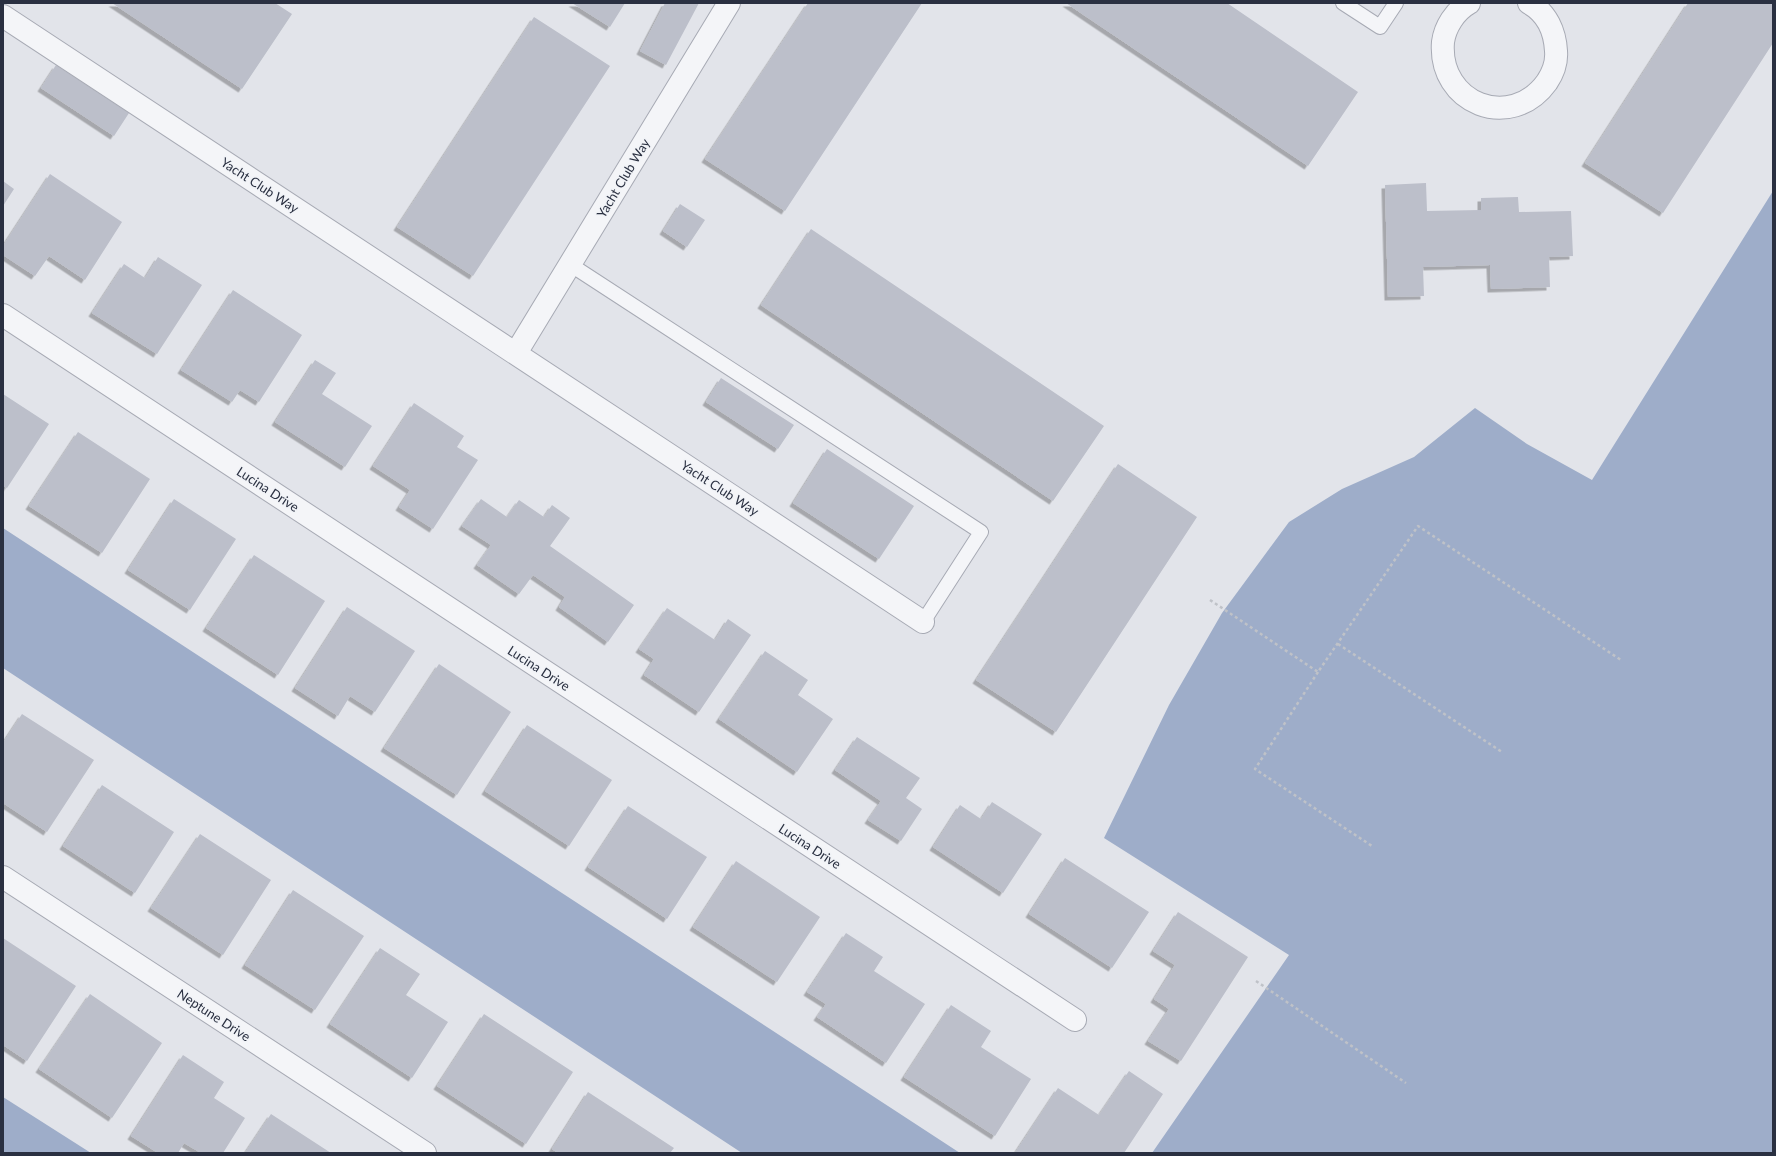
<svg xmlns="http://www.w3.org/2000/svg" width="1776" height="1156" font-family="Lato,sans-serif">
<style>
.water{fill:#9eadc9}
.building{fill:#bcbfca;filter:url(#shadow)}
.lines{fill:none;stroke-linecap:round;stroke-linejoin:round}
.service-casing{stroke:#a7aab4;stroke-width:16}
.minor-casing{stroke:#a7aab4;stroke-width:24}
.path{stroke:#bfc2c8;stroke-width:2.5;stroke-dasharray:3 3;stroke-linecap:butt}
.service{stroke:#f4f5f8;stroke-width:14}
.minor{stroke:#f4f5f8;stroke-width:22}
.labels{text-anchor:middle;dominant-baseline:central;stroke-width:3;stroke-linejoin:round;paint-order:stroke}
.street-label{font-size:13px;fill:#2a3041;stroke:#f1f3f7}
</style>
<defs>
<filter id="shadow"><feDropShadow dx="-3.5" dy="3.5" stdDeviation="0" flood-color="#0004"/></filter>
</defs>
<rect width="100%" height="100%" fill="#e2e4ea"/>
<path class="water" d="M1773,191V1153H1152L1289,955L1104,838L1169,705L1222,613L1289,522L1342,489L1414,457L1475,408L1527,444L1592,480Z
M3,528L960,1153H742L3,668Z
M3,1097L91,1153H3Z"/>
<path class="building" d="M112,3H275L292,14L242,89Z
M572,3H625L610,27Z
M665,3H699L666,65L640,51Z
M808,3H922L785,211L705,159Z
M1066,3H1227L1358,92L1308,166Z
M1688,3H1773V43L1663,213L1585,163Z
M534,17L610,66L473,276L397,227Z
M56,65L129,113L114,136L41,88Z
M50,174L122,222L85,280L49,256L35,276L3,255V246Z
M3,181L14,189L3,206Z
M1426,183L1427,211L1481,210V198L1518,197L1519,212L1571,211L1573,256L1549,257L1550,287L1491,289L1490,265L1423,267L1424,296L1388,297L1385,185Z
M680,204L705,220L687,247L663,231Z
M811,229L1104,426L1053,501L761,305Z
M158,257L202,285L157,354L92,313L124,264L145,278Z
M233,290L302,335L259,402L240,390L232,402L181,370Z
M315,360L336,373L322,394L372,426L345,467L275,422Z
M721,378L794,425L778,449L706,402Z
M3,394L49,424L7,488L3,486Z
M414,403L464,436L457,447L478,460L433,529L399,507L410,490L373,466Z
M78,432L150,479L102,553L29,506Z
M827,449L914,506L879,559L793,503Z
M1118,464L1197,517L1056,732L976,680Z
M174,499L236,539L190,610L128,570Z
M481,499L507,517L519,500L544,517L552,505L570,518L550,546L634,605L608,642L559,607L565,597L533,575L519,594L477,565L491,545L462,526Z
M254,555L325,601L278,675L206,628Z
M347,607L415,651L375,712L350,696L338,716L295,688Z
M667,608L715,640L728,619L751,635L699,712L644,675L654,659L639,649Z
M765,651L808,680L798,695L833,719L797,772L719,719Z
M439,664L511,712L457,795L384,748Z
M22,714L94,760L47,832L3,803V743Z
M527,725L612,780L569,846L485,791Z
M857,737L920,778L906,798L922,809L901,841L868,820L881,801L835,770Z
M102,785L174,832L135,893L63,846Z
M992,802L1042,834L1003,893L933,847L960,805L981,819Z
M628,806L707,857L667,919L588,867Z
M200,834L271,880L223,955L151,908Z
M1065,858L1149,912L1112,968L1029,914Z
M736,861L820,917L777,982L693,927Z
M293,890L364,936L315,1010L245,965Z
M1178,912L1248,957L1181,1061L1148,1041L1169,1009L1154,999L1175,965L1153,951Z
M846,933L883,957L874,971L925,1004L886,1063L817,1017L826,1004L807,992Z
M3,938L76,986L27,1061L3,1045Z
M380,948L420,974L406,995L448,1022L412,1078L330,1024Z
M90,994L162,1043L112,1118L39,1069Z
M951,1005L991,1031L981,1047L1031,1079L995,1136L904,1077Z
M484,1014L573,1072L526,1144L437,1086Z
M183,1055L224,1082L214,1098L245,1118L223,1153H201L184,1143L178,1153H158L131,1136Z
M1129,1071L1163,1094L1124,1153H1015L1058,1088L1099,1115Z
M588,1092L674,1148L670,1153H558L552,1149Z
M271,1114L331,1153H245Z"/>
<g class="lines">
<g class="service-casing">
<path id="service" d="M1343,3L1380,27L1396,3
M571,265L981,532L923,622"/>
</g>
<g class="minor-casing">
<path id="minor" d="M1469,3C1455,11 1445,27 1443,42C1438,104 1511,132 1547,82C1553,73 1557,62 1556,51C1555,32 1547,13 1529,3
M3,16L923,622
M3,315L1075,1020
M516,353L729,3
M3,877L425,1153"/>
</g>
<path class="path" d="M1210,600L1318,672L1418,526L1621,660
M1338,644L1502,752
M1318,672L1255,769L1372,846
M1256,981L1406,1083"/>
<use href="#service" class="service"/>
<use href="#minor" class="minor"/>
</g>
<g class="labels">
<g class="street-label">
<text transform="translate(623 178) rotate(-59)">Yacht Club Way</text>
<text transform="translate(260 185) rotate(33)">Yacht Club Way</text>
<text transform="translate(720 488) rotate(33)">Yacht Club Way</text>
<text transform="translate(268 489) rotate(33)">Lucina Drive</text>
<text transform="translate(539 668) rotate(33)">Lucina Drive</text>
<text transform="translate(810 846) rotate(33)">Lucina Drive</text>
<text transform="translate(214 1015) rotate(33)">Neptune Drive</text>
</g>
</g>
<rect width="1776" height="1156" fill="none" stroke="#2a3041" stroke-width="8"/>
</svg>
